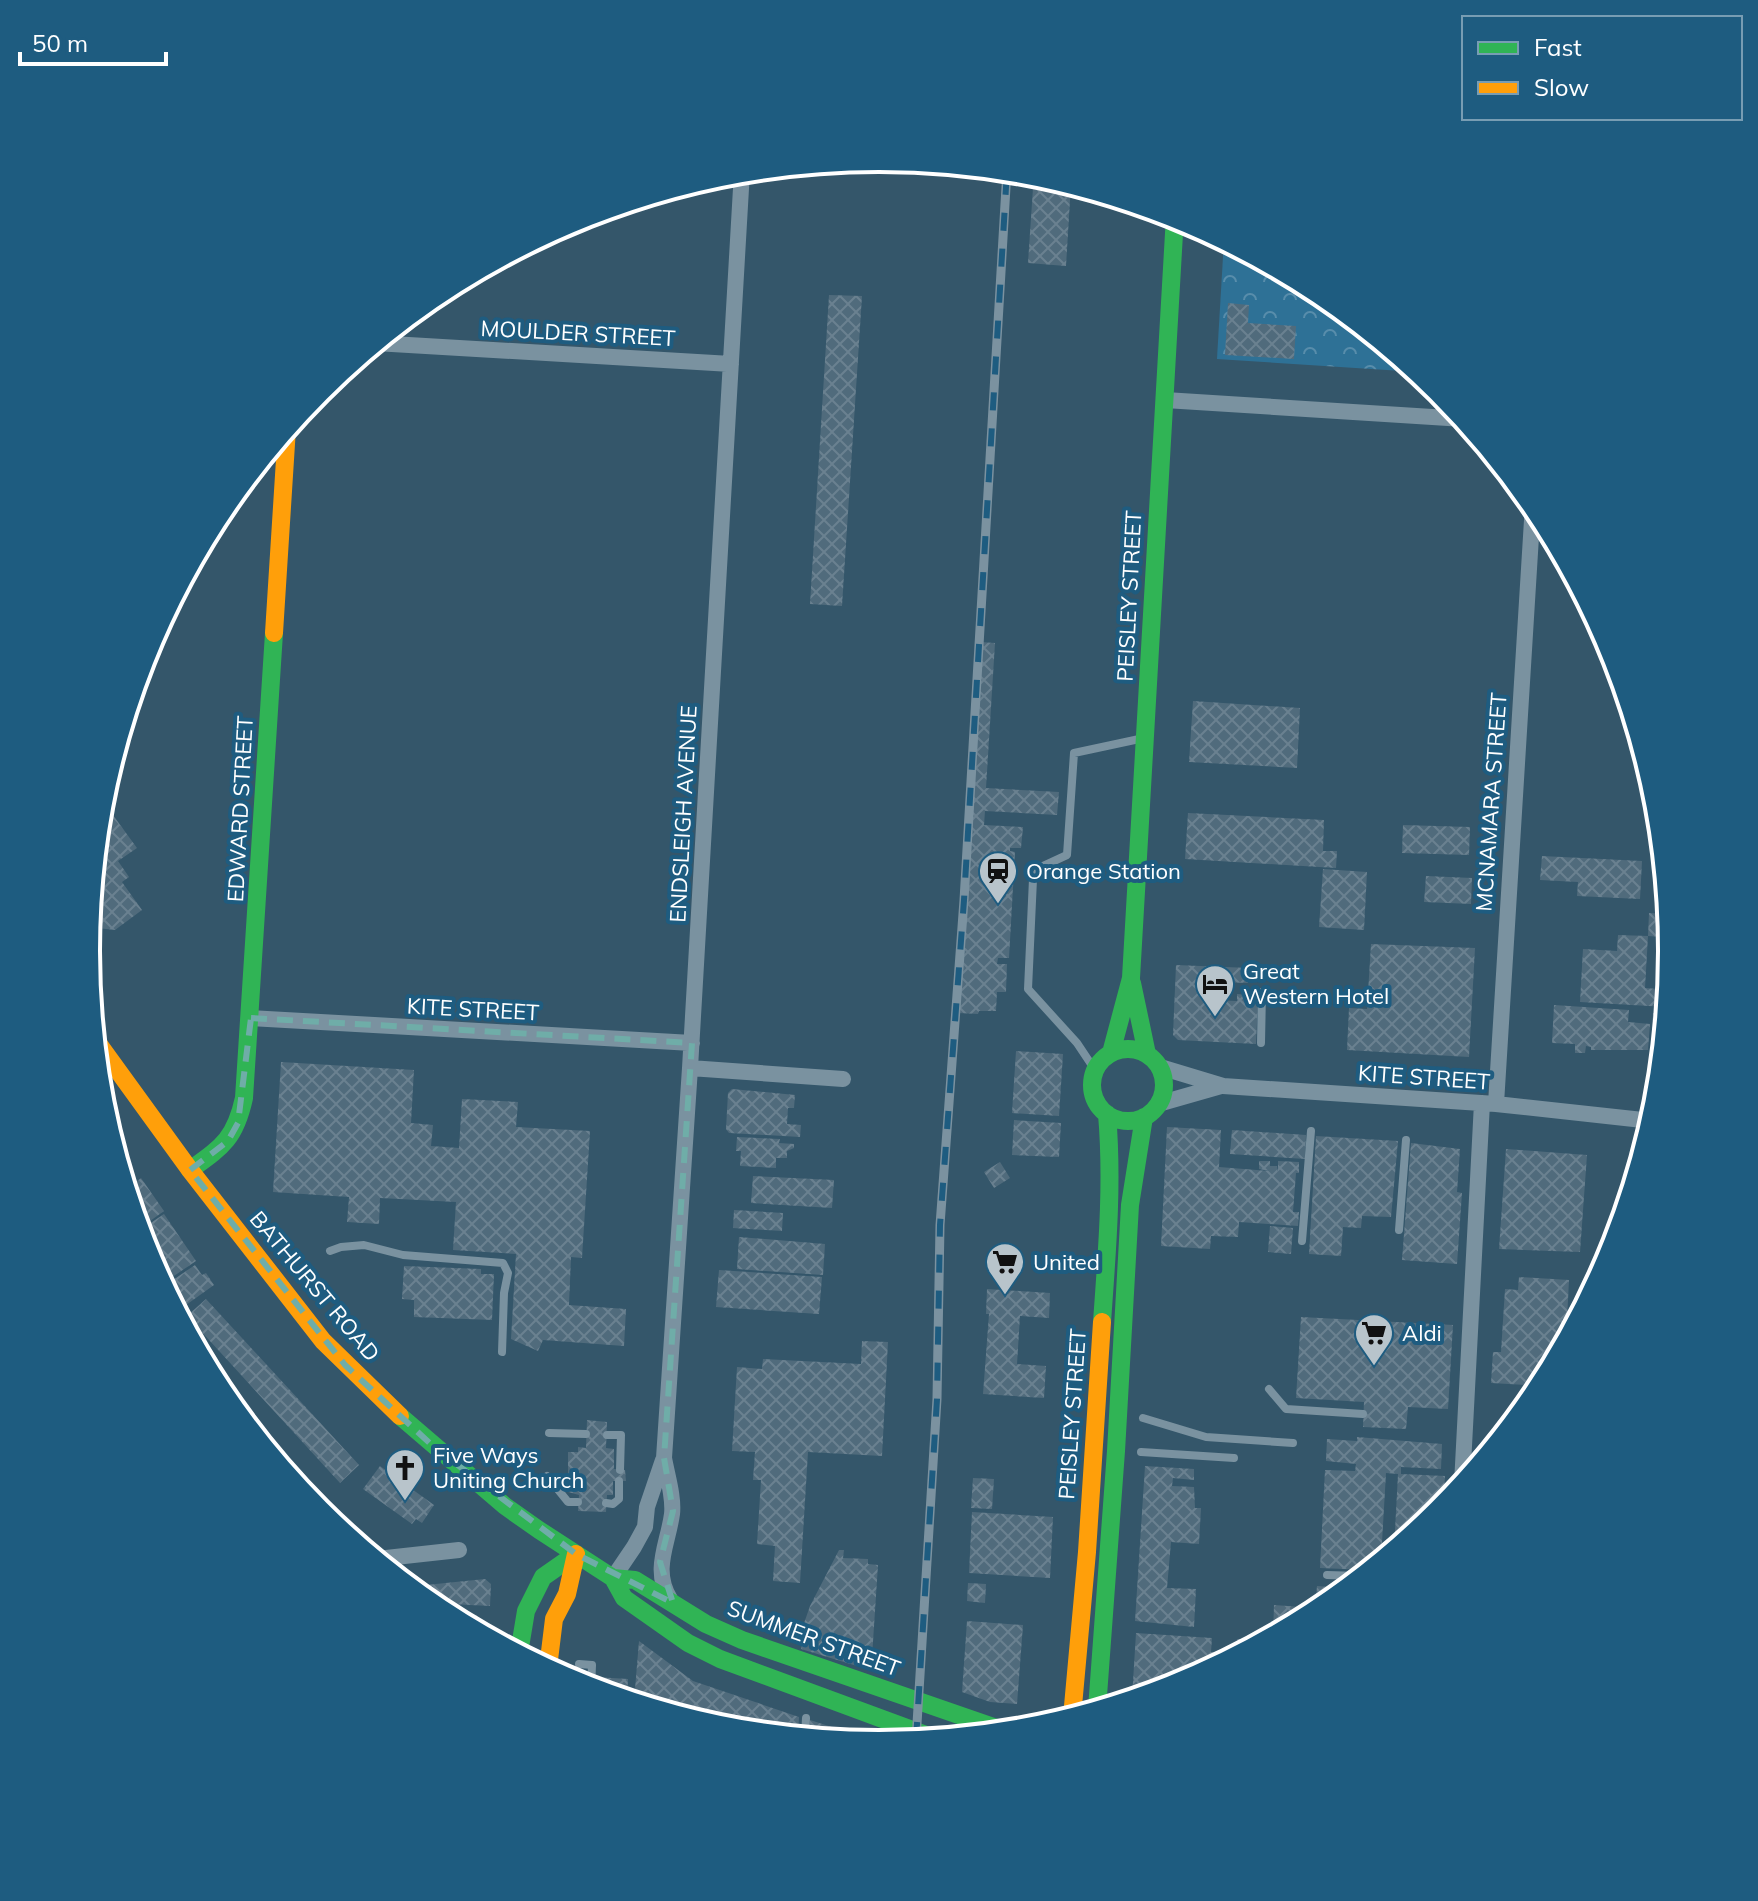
<svg xmlns="http://www.w3.org/2000/svg" width="1758" height="1901" font-family="Mulish,sans-serif">
<style>
.forest{fill:url(#forest-crowns)}
.building{fill:url(#building-cross-hatch)}
.lines{fill:none;stroke-linecap:round;stroke-linejoin:round}
.lane{stroke:#7a92a0;stroke-width:8}
.street{stroke:#7a92a0;stroke-width:16}
.fast{stroke:#30b455;stroke-width:18}
.slow{stroke:#ff9f0a;stroke-width:18}
.rail-casing{stroke:#7b92a0;stroke-width:9}
.rail{stroke:#1e5c80;stroke-width:6;stroke-dasharray:18;stroke-linecap:butt}
.marked{fill:none;stroke:#6fada8;stroke-width:6;stroke-dasharray:16 10;stroke-linejoin:round}
.labels{text-anchor:middle;dominant-baseline:central;stroke-width:8;stroke-linejoin:round;paint-order:stroke}
.street-label{font-size:22px;fill:#fff;stroke:#1e5c80}
.poi-label{font-size:22px;fill:#fff;stroke:#1e5c80;text-anchor:start}
.rim{fill:none;stroke:#fff;stroke-width:4}
</style>
<defs>
<pattern id="forest-crowns" width="20" height="18" patternUnits="userSpaceOnUse" patternTransform="scale(2)"><rect width="20" height="18" fill="#2e7196"/><path d="M2 6a3 3 0 1 1 6 0M12 15a3 3 0 1 1 6 0" fill="none" stroke="#588dab"/></pattern>
<pattern id="building-cross-hatch" width="8" height="8" patternUnits="userSpaceOnUse" patternTransform="scale(2)"><rect width="8" height="8" fill="#506b7c"/><path d="M0 0l8 8M0 8l8-8" fill="none" stroke="#6a8190"/></pattern>
</defs>
<rect width="100%" height="100%" fill="#34566a"/>
<path class="forest" d="M1224,240L1320,291L1418,372L1217,359Z"/>
<path class="building" d="M1034,173L1071,184L1066,266L1028,263Z
M829,295L862,296L842,606L810,604Z
M1228,303L1249,305L1248,323L1296,326L1294,359L1225,355Z
M981,642L995,643L986,788L1059,792L1057,815L985,811L984,825L1023,827L1021,848H1010V851L1015,852L1009,958H998L997,964H1007L1006,992H997L996,1011H979L978,1014L958,1013Z
M1193,701L1300,708L1297,768L1189,762Z
M102,800L137,848L118,861L129,877L122,882L142,910L115,930L88,927Z
M1188,813L1324,820L1323,851H1337L1336,868L1185,859Z
M1403,825L1470,827L1469,855L1402,853Z
M1542,856L1642,861L1640,899L1577,896L1578,882L1540,880Z
M1323,869L1367,872L1364,930L1319,927Z
M1426,876L1472,878L1471,904L1424,902Z
M1649,913L1668,914L1672,951L1666,1007L1580,1002L1583,949L1617,951L1618,935L1648,936L1645,988L1659,989L1662,937L1648,936Z
M1371,944L1475,948L1469,1057L1347,1050L1349,1008L1367,1009Z
M1176,965L1249,968L1248,983L1216,982L1215,1000L1237,1001V994L1250,995L1249,1002H1258L1256,1044L1178,1040L1173,1035Z
M1554,1005L1629,1010L1628,1022L1650,1024L1648,1050H1591V1047L1586,1046L1585,1053H1575V1044L1552,1043Z
M1653,1013L1666,1014L1664,1029H1652Z
M1016,1051L1063,1054L1059,1116L1012,1113Z
M281,1062L414,1070L411,1123L433,1125L431,1146L459,1148L462,1099L518,1102L516,1127L590,1131L582,1258L571,1257L569,1305L626,1309L624,1346L543,1340L538,1351L511,1339L516,1254L453,1250L456,1202L380,1198L379,1224L347,1222L349,1197L273,1192Z
M732,1089L795,1095L794,1108H788L787,1124L801,1125L800,1137L729,1133L726,1129L728,1093Z
M1014,1120L1061,1123L1059,1157L1012,1155Z
M1167,1127L1221,1130L1219,1167L1269,1171L1259,1169V1161H1270V1166H1277L1278,1172V1161L1299,1162V1173H1296L1293,1212H1299L1298,1226L1239,1222L1238,1237L1211,1236L1210,1249L1161,1246Z
M1232,1130L1306,1135L1305,1159L1230,1154Z
M1316,1136L1398,1141L1391,1217L1362,1216L1361,1228L1343,1227L1341,1256L1309,1254Z
M737,1137L780,1139L779,1143L794,1144V1148L787,1151V1158H776V1168L740,1166L741,1151H736Z
M1411,1143L1460,1149L1457,1192L1462,1193L1457,1264L1402,1260Z
M1506,1149L1587,1155L1580,1252L1499,1249Z
M1000,1162L1010,1178L994,1188L984,1172Z
M1628,1166H1638L1627,1203H1626Z
M753,1176L834,1180L832,1208L751,1203Z
M141,1178L164,1211L139,1229L127,1189Z
M734,1210L783,1213L782,1231L733,1228Z
M164,1214L196,1261L165,1282L146,1254L140,1234L145,1231L143,1228Z
M1270,1226L1293,1228L1291,1254L1268,1252Z
M739,1237L825,1244L823,1275L737,1269Z
M195,1265L202,1275L206,1273L214,1285L179,1310L171,1299L178,1294L170,1282Z
M404,1266L481,1269V1274H494L492,1320L414,1317V1300L402,1299Z
M719,1270L822,1277L819,1314L716,1307Z
M1519,1277L1569,1280L1566,1340L1541,1386L1491,1383L1493,1352H1501L1505,1289L1518,1290Z
M987,1289L1050,1293L1049,1318L1020,1316L1017,1364L1046,1366L1044,1398L983,1394L989,1314H986Z
M206,1299L359,1465L340,1483L187,1316Z
M1301,1317L1453,1325L1448,1409L1408,1407L1406,1429L1363,1427L1364,1402L1296,1398Z
M862,1341L888,1342L882,1456L808,1452L800,1583L773,1581L775,1546L757,1544L761,1480H753L755,1452L732,1451L737,1367L762,1369L763,1359L861,1364Z
M587,1420L607,1422L606,1448L614,1449V1469L625,1470L626,1481H613V1495H607L606,1512L578,1511L579,1495L568,1492V1452H578V1447L586,1448Z
M1357,1437L1442,1444L1441,1469L1401,1467V1474L1445,1476L1443,1507L1394,1549L1398,1474L1386,1473L1381,1560L1368,1570L1320,1568L1325,1470L1355,1471L1356,1464L1326,1461L1327,1439L1357,1441Z
M380,1466L434,1505L422,1523L416,1519L412,1524L363,1489Z
M1145,1466L1194,1469V1480L1173,1478L1172,1486L1194,1487L1195,1508H1201L1199,1544L1171,1542L1167,1588L1196,1589L1194,1627L1135,1621Z
M973,1478L994,1479L992,1509L971,1508Z
M972,1512L1053,1517L1050,1578L969,1573Z
M839,1550H844L843,1558L868,1559V1564L878,1565L872,1657L867,1663L857,1666L801,1649L803,1641L801,1632L810,1606Z
M485,1579L491,1584L490,1606L430,1603L416,1592V1586Z
M968,1583L986,1584L985,1603L967,1601Z
M1317,1586L1346,1588L1319,1610L1273,1635L1274,1605L1315,1608Z
M443,1612L477,1615L476,1630Z
M967,1621L1023,1625L1017,1704L990,1702L962,1692Z
M1136,1633L1212,1638L1211,1652L1236,1654L1237,1639H1248L1247,1649L1182,1683L1132,1698Z
M639,1641L693,1681L799,1717L798,1735L724,1728L634,1701Z
M579,1676L628,1679L627,1699L578,1684Z
M810,1720L869,1739V1743L809,1737Z"/>
<g class="lines">
<path class="lane" d="M1660,865L1661,840
M1261,1043L1262,992
M1095,1070L1077,1043L1028,989L1033,879L1041,867L1067,855L1074,753L1144,738
M1399,1230L1406,1140
M1302,1241L1311,1131
M330,1251L341,1247L364,1245L403,1255L503,1263L508,1273L504,1293L502,1352
M1269,1389L1286,1409L1363,1414
M1143,1418L1206,1437L1293,1443
M549,1433L586,1434
M607,1435H621L620,1470
M1141,1452L1234,1458
M547,1476L568,1502H578
M606,1503L613,1504L619,1499V1481
M1327,1575L1360,1576
M579,1664L592,1665L591,1688
M805,1736L806,1718"/>
<path class="street" d="M375,343L731,364
M1165,400L1464,419
M251,1018L692,1043
M1160,1067L1223,1086L1496,1104L1652,1121
M690,1068L843,1079
M1158,1104L1221,1086
M1496,1104L1533,504
M1462,1484L1482,1103
M377,1559L459,1550
M613,1578L634,1547L645,1527L647,1507L663,1460
M670,1599C652,1570 668,1544 672,1514C674,1497 667,1475 664,1458L690,1068L742,171"/>
<path class="fast" d="M1132,983L1147,1054
M1092 1085a36 36 0 1 1 72 0a36 36 0 1 1-72 0Z
M1111,1053L1131,978L1175,216
M190,1170C222,1147 235,1139 244,1098L274,633
M1102,1322C1107,1252 1113,1183 1107,1114
M400,1416L505,1506L539,1530L613,1578L635,1580L706,1624L742,1640L1005,1731
M613,1578L624,1598L688,1643L720,1659L934,1738
M519,1653L526,1611L543,1577L576,1554
M1097,1709L1116,1451L1130,1205L1144,1117"/>
<path class="slow" d="M274,633L287,428
M95,1039L190,1170L323,1341L400,1416
M548,1668L554,1619L567,1594L576,1554
M1072,1717L1087,1552L1102,1322"/>
<g class="rail-casing">
<path id="rail" d="M916,1740L937,1399L940,1225L964,900L1007,170"/>
</g>
<use href="#rail" class="rail"/>
</g>
<path class="marked" d="M251,1018L692,1043L664,1458L673,1511L660,1562L673,1603L576,1554L435,1448L345,1365L190,1170L228,1141L238,1123Z"/>
<defs>
<g id="station-pin" transform="scale(2)"><path d="M0 17L-7.5 6A9.5 9.5 0 1 1 7.5 6Z" fill="#b8c4cb" stroke="#1e5c80"/><path d="M-3-6H3Q5-6 5-4V2Q5 4 3 4L4.5 6H3L1.5 4h-3L-3 6H-4.5L-3 4Q-5 4-5 2V-4Q-5-6-3-6ZM-3.5-4v3h7v-3ZM-3.5 1v1.5H-2V1ZM2 1v1.5H3.5V1Z" fill="#111"/></g>
<g id="hotel-pin" transform="scale(2)"><path d="M0 17L-7.5 6A9.5 9.5 0 1 1 7.5 6Z" fill="#b8c4cb" stroke="#1e5c80"/><path d="M-6-4.5h1.5V1H6V5H4.5V3h-9V5H-6ZM-4 0a1.8 1.8 0 1 1 3.6 0ZM.5 0V-2.5h3Q6-2.5 6 0Z" fill="#111"/></g>
<g id="supermarket-pin" transform="scale(2)"><path d="M0 17L-7.5 6A9.5 9.5 0 1 1 7.5 6Z" fill="#b8c4cb" stroke="#1e5c80"/><path d="M-6-5.5h2.5l.6 2H6L4.5 2H-2.5L-4.4-4H-6ZM-1.5 3.2a1.3 1.3 0 1 0 .1 0ZM3 3.2a1.3 1.3 0 1 0 .1 0Z" fill="#111"/></g>
<g id="church-pin" transform="scale(2)"><path d="M0 17L-7.5 6A9.5 9.5 0 1 1 7.5 6Z" fill="#b8c4cb" stroke="#1e5c80"/><path d="M-1.2-6h2.4v3.5h3.3v2.4h-3.3V6h-2.4V-.1h-3.3v-2.4h3.3Z" fill="#111"/></g>
</defs>
<g fill-rule="evenodd">
<use href="#station-pin" x="998" y="871"/>
<use href="#hotel-pin" x="1215" y="984"/>
<use href="#supermarket-pin" x="1005" y="1262"/>
<use href="#supermarket-pin" x="1374" y="1333"/>
<use href="#church-pin" x="405" y="1468"/>
</g>
<g class="labels">
<g class="street-label">
<text transform="translate(578 333) rotate(3)">MOULDER STREET</text>
<text transform="translate(1129 596) rotate(-87)">PEISLEY STREET</text>
<text transform="translate(1491 802) rotate(-86)">MCNAMARA STREET</text>
<text transform="translate(240 809) rotate(-87)">EDWARD STREET</text>
<text transform="translate(683 814) rotate(-87)">ENDSLEIGH AVENUE</text>
<text transform="translate(473 1009) rotate(3)">KITE STREET</text>
<text transform="translate(1424 1077) rotate(4)">KITE STREET</text>
<text transform="translate(315 1286) rotate(50)">BATHURST ROAD</text>
<text transform="translate(1072 1414) rotate(-86)">PEISLEY STREET</text>
<text transform="translate(814 1638) rotate(20)">SUMMER STREET</text>
</g>
<g class="poi-label">
<text x="1026" y="871">Orange Station</text>
<text x="1243" y="971">Great<tspan x="1243" dy="25">Western Hotel</tspan></text>
<text x="1033" y="1262">United</text>
<text x="1402" y="1333">Aldi</text>
<text x="433" y="1455">Five Ways<tspan x="433" dy="25">Uniting Church</tspan></text>
</g>
</g>
<path d="M0 0H1758V1901H0ZM100 951a779 779 0 1 1 1558 0a779 779 0 1 1-1558 0Z" fill="#1e5c80" fill-rule="evenodd"/>
<path class="rim" d="M100 951a779 779 0 1 1 1558 0a779 779 0 1 1-1558 0Z"/>
<rect x="1462" y="16" width="280" height="104" fill="#1e5c80" stroke="#789db3" stroke-width="2"/>
<rect x="1478" y="42" width="40" height="12" fill="#30b455" stroke="#789db3" stroke-width="2"/>
<text x="1534" y="56" font-size="24" fill="#ffffff">Fast</text>
<rect x="1478" y="82" width="40" height="12" fill="#ff9f0a" stroke="#789db3" stroke-width="2"/>
<text x="1534" y="96" font-size="24" fill="#ffffff">Slow</text>
<path d="M20 52v12h146v-12" fill="none" stroke="#ffffff" stroke-width="4"/>
<text x="32" y="52" font-size="24" fill="#ffffff" stroke="#1e5c80" stroke-width="6" paint-order="stroke">50 m</text>
</svg>
